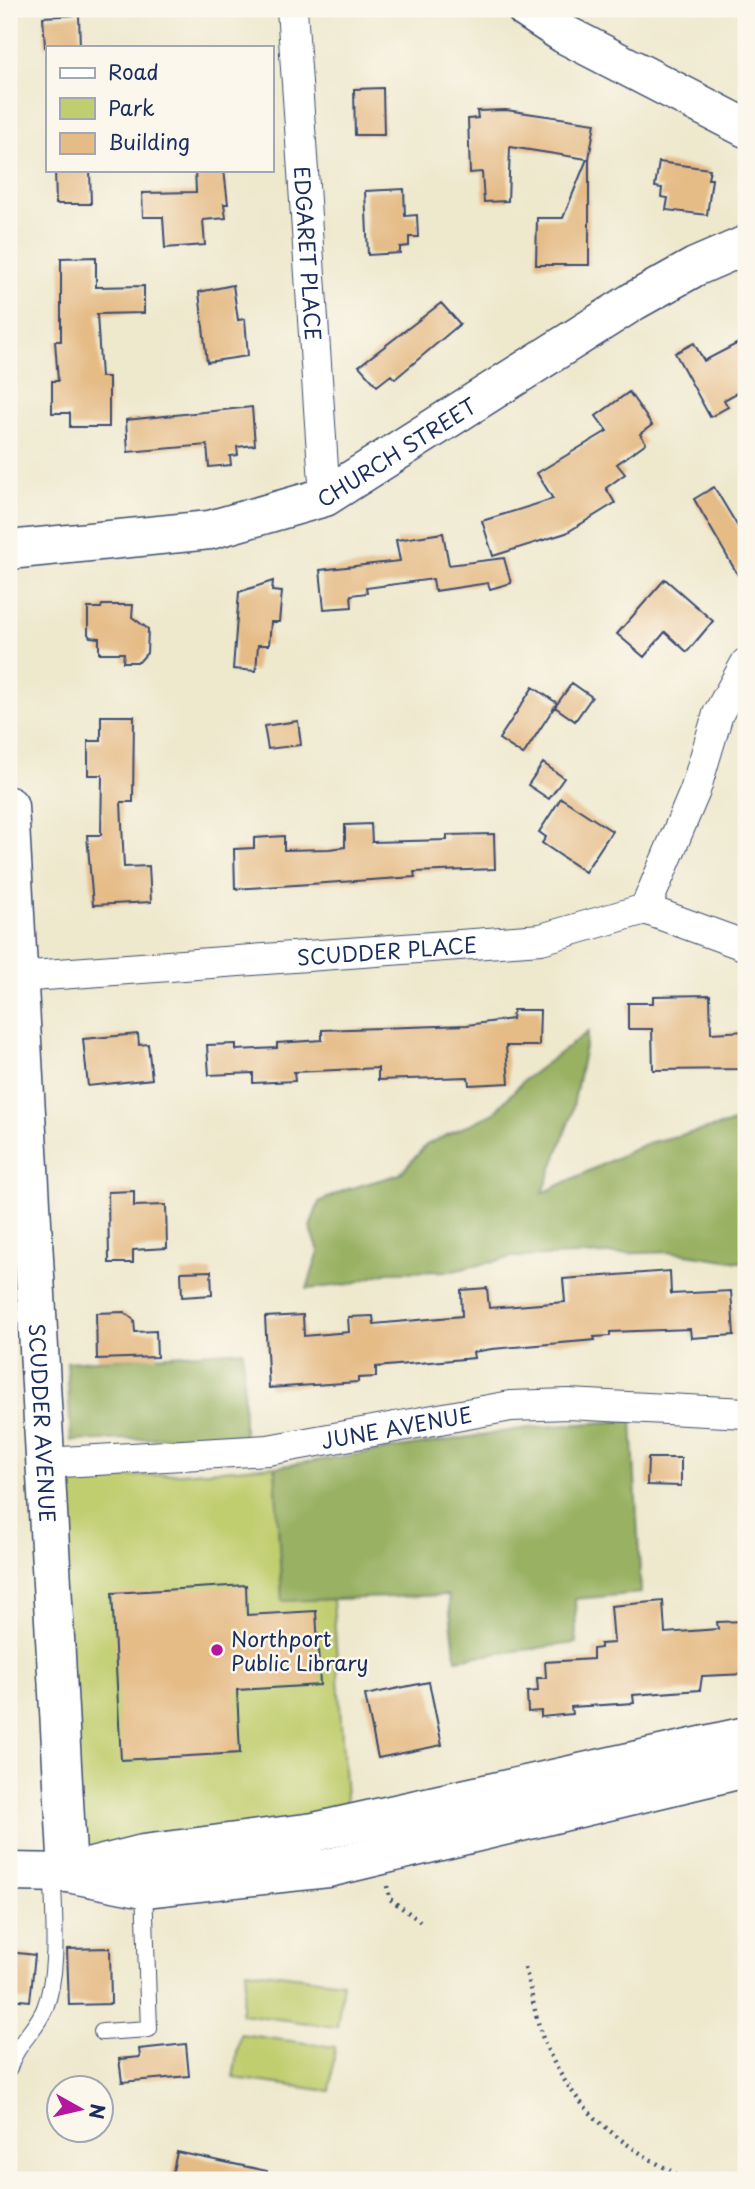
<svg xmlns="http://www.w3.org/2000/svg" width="755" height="2189" font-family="'Playpen Sans',sans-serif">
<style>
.green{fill:#c1ce70;stroke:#6e7e67;stroke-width:2}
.forest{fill:#98b162;stroke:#5a7060;stroke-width:2}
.building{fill:#e5bb86}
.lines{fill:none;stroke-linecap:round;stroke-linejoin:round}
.lane-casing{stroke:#3b4b6f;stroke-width:18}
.street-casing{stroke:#3b4b6f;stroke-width:32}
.secondary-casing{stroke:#3b4b6f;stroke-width:41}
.path{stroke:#3b4b6f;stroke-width:4.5;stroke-dasharray:2 5;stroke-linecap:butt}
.lane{stroke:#fff;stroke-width:16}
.street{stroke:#fff;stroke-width:30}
.secondary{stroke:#fff;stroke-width:38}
.poi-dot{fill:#b5179e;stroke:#fbf7ec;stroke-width:2.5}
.labels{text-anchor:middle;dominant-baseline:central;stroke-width:5;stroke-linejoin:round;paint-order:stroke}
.street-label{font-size:21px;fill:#1b2f5e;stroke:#fbf7ec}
.poi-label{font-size:21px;fill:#1b2f5e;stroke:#fbf7ec;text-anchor:start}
</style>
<rect width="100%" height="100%" fill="#fbf7ec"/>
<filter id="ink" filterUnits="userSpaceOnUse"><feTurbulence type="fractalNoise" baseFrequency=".0143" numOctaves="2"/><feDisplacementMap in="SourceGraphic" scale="14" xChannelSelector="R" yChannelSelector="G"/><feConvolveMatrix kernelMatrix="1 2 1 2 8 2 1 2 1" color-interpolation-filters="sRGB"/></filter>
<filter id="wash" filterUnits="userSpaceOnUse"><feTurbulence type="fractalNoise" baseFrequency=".00686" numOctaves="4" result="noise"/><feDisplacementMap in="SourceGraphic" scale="28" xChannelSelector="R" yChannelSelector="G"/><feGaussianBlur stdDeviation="1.57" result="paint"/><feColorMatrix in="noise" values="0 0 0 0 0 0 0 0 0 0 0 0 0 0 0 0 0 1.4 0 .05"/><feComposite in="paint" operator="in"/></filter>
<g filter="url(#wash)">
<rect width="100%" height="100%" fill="#eee8cd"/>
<path class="green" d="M275,1466L282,1600L333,1599L347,1814L69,1851L47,1483Z
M247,1970L343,1982L337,2027L241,2014Z
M240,2034L335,2047L330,2091L233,2078Z"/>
<path class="forest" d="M588,1032L571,1116L543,1193L647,1143L746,1120V1263L673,1252L513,1257L453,1271L388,1272L350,1284L307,1289L319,1251L310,1227L319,1202L345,1190L400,1174L426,1145L494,1113L524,1080Z
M243,1350L244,1435L71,1441L67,1362Z
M632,1420L641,1593L575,1599L576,1643L456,1659L448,1595L282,1601L275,1467L528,1428Z"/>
<g id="blocks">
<path class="building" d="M79,15L80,47H45L43,17Z
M383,88L384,135H355L354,89Z
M506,110L595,123L589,159V265H536L537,218H563L587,159L510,147L508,201L484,202L482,172L470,173L468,119L478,118L477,111Z
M659,162L710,169L708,179H712L707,215L666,210L668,198L661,197L662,188L655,187Z
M55,170H90L91,204H56Z
M195,170H224L228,204H224L226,218L203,220L205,245L165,248L163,217H143L142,193L196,192Z
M404,189L405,216L417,215L418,237H409V246L400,247V253L368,255L365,191Z
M96,257V287L144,286V313L97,314L101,377H109V427H70V413H52V381H58L55,341H61V258Z
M233,285L238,320L245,319L248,356L207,362L199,292Z
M441,303L460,324L395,379L391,375L377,386L359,366Z
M746,339V388L724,400L728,407L710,417L675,353L694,343L704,361Z
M629,392L652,425L640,434L646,443L617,464L625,474L606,488L615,503L566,533L493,556L482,521L553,499L537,473L607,431L596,416Z
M252,407L255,445L237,447L238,455L230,456L231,465L209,467L207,445L128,452L126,420Z
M714,487L746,540V589L694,499Z
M443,533L449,565L504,558L511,583L490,589L488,583L435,591L433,579L366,588L367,593L351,595L352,607L324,609L320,570L400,561L396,540Z
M665,579L713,621L687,652L665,632L644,657L617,634Z
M273,581L272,591L282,592L279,622H271L269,645H258L256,671L233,669L239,592Z
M102,605H133L132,617L148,629L147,653L139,662H123L124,653H99V638L90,637L88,634V608H101Z
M572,683L592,697L575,721L555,707Z
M533,687L557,703L523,755L499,739Z
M101,716H134L133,802H121L124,867L149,866L151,902L93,905L87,835H101L102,775H88V741H101Z
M298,721L301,745L268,749L264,726Z
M543,763L564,778L549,799L528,785Z
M561,798L612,831L585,872L542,843L546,837L539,832Z
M371,824L372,842L447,840V835L494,834L495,869L414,872L415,877L235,889L234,849L254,848V838L284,836V850L329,849L345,847V825Z
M710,995L711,1033L746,1031V1069L653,1070L652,1029H628V1003H653V996Z
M513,1010H540L539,1046H506L509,1083L469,1085L468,1077L378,1080V1068L294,1072L295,1081L253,1083V1073L209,1075L207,1045L236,1044V1050L277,1048V1043L322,1040V1030L467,1025L512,1019Z
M138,1034L139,1045L148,1044L152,1079L88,1086L83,1039Z
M134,1191V1206L166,1205L167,1248L133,1250V1263H109L108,1192Z
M211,1271L212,1295L182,1297L181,1272Z
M670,1271L671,1294L731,1291L734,1335L691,1338L690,1329L610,1332V1336L594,1337L595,1340L492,1349L473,1352L474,1358L376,1367V1377L358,1378V1382L269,1388L265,1317L303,1315L304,1336L349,1332L348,1317L373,1316L374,1324L462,1316L461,1290L487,1288L489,1308L565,1302L563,1279Z
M124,1312L134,1320L135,1332L156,1331L157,1357L97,1359L96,1313Z
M648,1458H681V1486L647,1485Z
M246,1585L247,1615L316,1611L320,1685L237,1690L240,1753L121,1760L112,1593Z
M663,1601L665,1633L718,1629L717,1622L746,1621V1674L702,1676L700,1690L633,1695L634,1703L571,1707L572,1714L541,1717V1711L528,1712L527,1692L538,1691L537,1678H546L545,1662L593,1659V1649L600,1648V1644L614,1643L611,1606Z
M429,1682L442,1745L378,1758L365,1695Z
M110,1948L111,2004L69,2005L67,1949Z
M9,1952L35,1955L30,2001L9,1999Z
M186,2044L189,2076L122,2082L119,2059L140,2057L139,2049Z
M177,2152L267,2171L266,2180H171Z"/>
</g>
</g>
<g filter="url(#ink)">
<use href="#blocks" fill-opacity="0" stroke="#3b4b6f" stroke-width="2"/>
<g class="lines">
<g class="lane-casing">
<path id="lane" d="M102,2032L149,2029L144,1888
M9,2068C15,2045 36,2030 45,2008C60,1968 53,1915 53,1873"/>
</g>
<g class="street-casing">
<g id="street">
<path id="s1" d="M292,9L325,497"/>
<path d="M645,909L695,791L718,714L746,663"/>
<path id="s2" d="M17,977L541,939L645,909L746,946"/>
<path id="s3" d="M45,1463L268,1450L511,1406L568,1404L746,1413"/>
</g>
</g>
<g class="secondary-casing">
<g id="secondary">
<path d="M526,9L564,34L746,128"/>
<path id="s4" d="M9,550L210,530L325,497L634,301L695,267L746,245"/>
<path id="s5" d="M9,806L68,1873"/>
<path d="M80,1870L143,1854L314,1832L746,1736"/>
<path d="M9,1872L68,1873L144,1888L328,1868L746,1768"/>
</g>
</g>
<path class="path" d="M387,1886L390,1899L421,1922
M525,1968C532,1993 536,2023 546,2046C576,2114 625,2148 688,2180"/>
<use href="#lane" class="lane"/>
<use href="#street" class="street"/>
<use href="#secondary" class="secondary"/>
</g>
</g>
<circle class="poi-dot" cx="217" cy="1650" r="7"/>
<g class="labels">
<g class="street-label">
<text stroke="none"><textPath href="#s1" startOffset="245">EDGARET PLACE</textPath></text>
<text stroke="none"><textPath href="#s4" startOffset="406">CHURCH STREET</textPath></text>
<text stroke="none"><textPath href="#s2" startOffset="371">SCUDDER PLACE</textPath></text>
<text stroke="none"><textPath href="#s5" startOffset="618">SCUDDER AVENUE</textPath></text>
<text stroke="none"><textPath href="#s3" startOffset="354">JUNE AVENUE</textPath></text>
</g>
<g class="poi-label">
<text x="231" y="1638">Northport<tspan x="231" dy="24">Public Library</tspan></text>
</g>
</g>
<rect width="755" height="2189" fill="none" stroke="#fbf7ec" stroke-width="35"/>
<rect x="46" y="46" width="228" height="126" fill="#fbf7ec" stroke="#a1a7b3" stroke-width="2"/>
<rect x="60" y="68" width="35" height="10" fill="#ffffff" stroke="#a1a7b3" stroke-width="2"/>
<text x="108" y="80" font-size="21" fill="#1b2f5e">Road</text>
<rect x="60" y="98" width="35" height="21" fill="#c1ce70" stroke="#a1a7b3" stroke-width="2"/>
<text x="108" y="116" font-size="21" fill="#1b2f5e">Park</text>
<rect x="60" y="133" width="35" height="21" fill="#e5bb86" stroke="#a1a7b3" stroke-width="2"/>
<text x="108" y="150" font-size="21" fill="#1b2f5e">Building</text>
<g transform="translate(80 2109) rotate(98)"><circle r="33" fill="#fbf7ec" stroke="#a1a7b3" stroke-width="2"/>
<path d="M0-5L12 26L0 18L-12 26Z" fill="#b5179e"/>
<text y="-10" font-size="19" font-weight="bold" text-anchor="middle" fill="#1b2f5e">N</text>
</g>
</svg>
